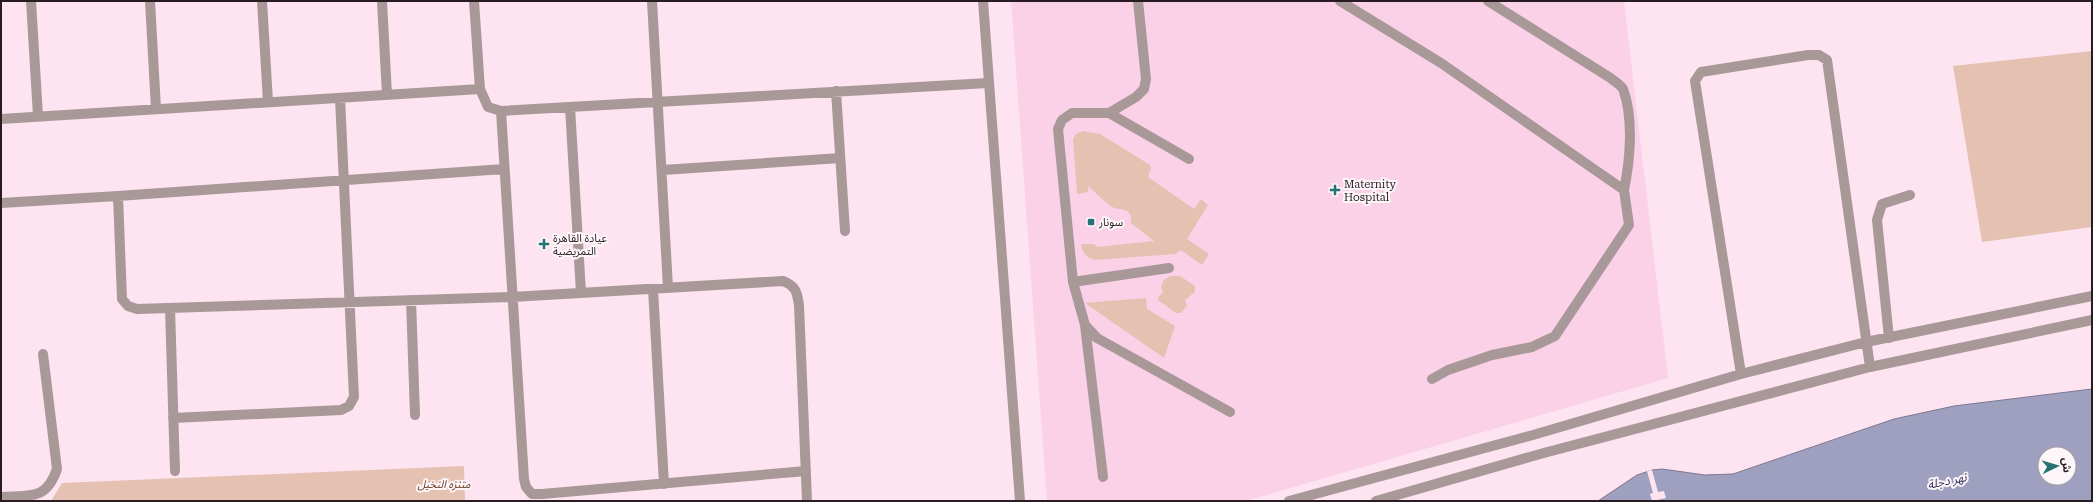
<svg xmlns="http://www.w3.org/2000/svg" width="2093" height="502" font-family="'Roboto Serif','Noto Sans Arabic',serif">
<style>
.built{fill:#fbd1e7}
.green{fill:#e4c1b1}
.water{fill:#9f9fbf;stroke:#7b7890;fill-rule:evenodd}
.pier{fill:#fee3f1}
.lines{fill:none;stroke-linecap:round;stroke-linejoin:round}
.minor{stroke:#a99898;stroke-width:10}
.poi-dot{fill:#277272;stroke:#fef7fa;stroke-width:1.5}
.labels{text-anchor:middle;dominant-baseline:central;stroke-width:4;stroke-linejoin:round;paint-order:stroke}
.poi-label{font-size:11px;fill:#281c22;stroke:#fef7fa;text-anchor:start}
.park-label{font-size:11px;font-style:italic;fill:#6f3e28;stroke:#fef7fa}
.water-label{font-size:12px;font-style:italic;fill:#383561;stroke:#fef7fa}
</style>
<rect width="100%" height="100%" fill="#fee3f1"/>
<path class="built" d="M1011,1H1624L1668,378L1246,501H1047Z"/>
<path class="green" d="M2092,51V227L1982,242L1953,66Z
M1083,131L1100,134L1150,165L1151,168L1148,177L1194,209L1201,199L1208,205L1187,239L1209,254L1202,265L1181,250L1175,254L1094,260C1085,256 1083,253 1081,244H1094L1097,247L1154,241L1131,223C1133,206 1119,211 1112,207C1104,201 1096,193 1088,186V192L1077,194L1073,139L1076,134Z
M1170,276H1180L1195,286V292L1185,300L1187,305L1181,313H1176L1158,300L1159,296L1163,293L1161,286L1164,280Z
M1146,298L1147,309L1175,326L1164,358L1085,303Z
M464,466L465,501H51L62,483Z"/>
<path class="water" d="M2092,389V501H1598L1637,475L1652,470L1662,469L1705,475L1733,474L1894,419L1954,406ZM2045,454H2069V478H2045Z"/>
<path class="pier" d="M1652,470L1658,492L1664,491L1666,498L1652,501L1650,494L1653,493L1647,471Z"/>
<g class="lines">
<path class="minor" d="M31,1L38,116
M150,1L156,109
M262,1L268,102
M382,1L387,95
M474,1L480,89L488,107L501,111L988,83
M652,1L668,288
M983,1L1020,501
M1138,1L1146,79L1144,89L1136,97L1109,113H1072L1062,120L1058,129L1073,282L1085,325L1097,338L1230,412
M1340,1L1441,63L1624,190L1629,225L1555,336L1532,347L1492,355L1448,370L1432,379
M1488,1L1609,77C1613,80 1621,85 1623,89C1634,118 1630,161 1624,190
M836,91L845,231
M570,107L581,293
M501,111L524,479L526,487L532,494H542L806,471
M1109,113L1189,159
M1,119L480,89
M663,170L840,158
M118,196L122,299L128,306L137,309L512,297L783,281C796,286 797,292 799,305L807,501
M1,203L118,196L504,169
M1073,282L1169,268
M653,289L664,484
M411,300L415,415
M170,308L175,471
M1085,325L1103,477
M1889,338L1877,220L1882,204L1910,195
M1741,374L1695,81L1701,72L1808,55H1819L1827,60L1870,367
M173,418L341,410L349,406L354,397L340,98
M1,497C30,495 46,501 57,469L43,354
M1289,501L1533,435L1741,374L1866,342L2092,296
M1376,501L1540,454L1870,367L2092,320"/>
</g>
<g class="poi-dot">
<path d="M1333 184h4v4h4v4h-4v4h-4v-4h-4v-4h4z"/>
<rect x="1087" y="218" width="8" height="8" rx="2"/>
<path d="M542 238h4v4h4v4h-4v4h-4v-4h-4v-4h4z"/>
</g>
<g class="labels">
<g class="poi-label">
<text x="1344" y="184">Maternity<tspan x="1344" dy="13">Hospital</tspan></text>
<text x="1099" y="222">سونار</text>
<text x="553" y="238">عيادة القاهرة<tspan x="553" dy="13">التمريضية</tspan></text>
</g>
<g class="park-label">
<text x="444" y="484">متنزه النخيل</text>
</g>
<g class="water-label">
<text transform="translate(1947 481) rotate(-12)">نهر دجلة</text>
</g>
</g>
<rect width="2093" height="502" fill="none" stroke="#281c22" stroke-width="4"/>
<g transform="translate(2057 466) rotate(85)"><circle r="19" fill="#fef7fa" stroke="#a89fa4"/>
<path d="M0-3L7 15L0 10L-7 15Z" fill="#277272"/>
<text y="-6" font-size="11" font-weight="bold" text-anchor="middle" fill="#281c22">ش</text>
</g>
</svg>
